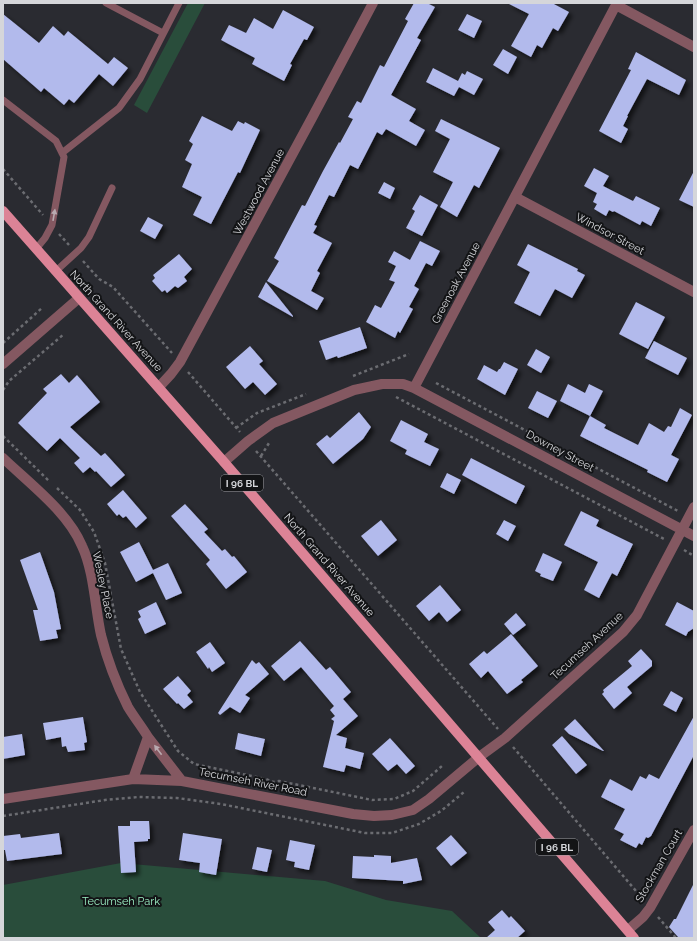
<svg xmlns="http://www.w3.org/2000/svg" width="697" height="941" font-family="Raleway,sans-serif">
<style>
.green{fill:#294d3b}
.building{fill:#b2baec;filter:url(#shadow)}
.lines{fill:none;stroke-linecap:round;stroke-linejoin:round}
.path{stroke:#6b6c71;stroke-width:2.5;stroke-dasharray:3 3;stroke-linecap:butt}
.lane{stroke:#845861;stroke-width:7}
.street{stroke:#845861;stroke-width:10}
.primary{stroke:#dc8396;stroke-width:10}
.oneway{fill:#b9aab0}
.labels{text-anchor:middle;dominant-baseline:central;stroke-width:4;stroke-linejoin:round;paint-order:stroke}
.shield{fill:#131416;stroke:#9b9c9f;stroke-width:1}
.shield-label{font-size:10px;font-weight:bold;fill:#d5d6da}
.street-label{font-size:11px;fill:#d5d6da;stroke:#131416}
.park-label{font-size:11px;fill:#9befc4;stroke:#131416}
</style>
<defs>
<filter id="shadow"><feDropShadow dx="3.5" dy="3.5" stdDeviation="2" flood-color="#0009"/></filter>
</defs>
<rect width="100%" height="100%" fill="#2a2b31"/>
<path class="green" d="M188,3H205L147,113L134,105Z
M121,863L325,881L386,900L452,911L481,938H3V885Z"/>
<path class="building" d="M414,3H427L435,7L417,38L421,40L391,95L416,109L409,121L425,130L416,146L386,129L382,135L377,132L358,169L350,165L334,197L329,195L314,225L317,226L313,233L332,243L317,271L320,273L311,291L324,298L317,310L267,281L279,261L274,258L302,205L305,206L323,171L339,142L340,143L353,119L348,117L357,101L361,103L380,65L384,67L408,21L405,19Z
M507,3H552L569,12L558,31L553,28L542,48L537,45L531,57L511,46L529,14Z
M283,10L314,27L307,40L304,39L290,64L292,65L284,81L252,64L255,58L221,40L229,25L246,33L254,18L273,29Z
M3,14L39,43L53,26L64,36L68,31L108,64L114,57L128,68L113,86L99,74L74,103L69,99L64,105L44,88L41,92L3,59Z
M467,14L482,21L474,38L458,30Z
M503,49L517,57L508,74L493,65Z
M636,52L686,80L679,95L647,79L627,116H628L623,126L628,129L621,143L599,131L631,70L628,69Z
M433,68L458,81L462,73L465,75L467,71L483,79L474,95L459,87L454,96L426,82Z
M202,116L232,131L238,121L244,124L245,122L260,130L240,173L238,172L211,224L193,215L202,197L182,187L192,164L185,160L193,144L189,141Z
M441,119L500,148L479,188L474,185L457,217L440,207L453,182L433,172L450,139L435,131Z
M594,168L609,176L603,186L633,201L636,196L660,208L651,226L642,221L640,225L614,211L613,212L609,210L606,216L594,209L597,204L593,202L597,193L584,186Z
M694,171V207L679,200Z
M384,182L395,188L390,199L378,193Z
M420,195L438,205L422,236L406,228L415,211L412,209Z
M148,217L163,225L155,239L140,231Z
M420,241L440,251L432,266L426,263L414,286L419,289L409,307L413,309L400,333L398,331L395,338L366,322L375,305L381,308L395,282L389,280L396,266L388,262L394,251L410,260Z
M528,244L578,269L577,271L585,275L572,298L555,289L540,316L514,303L530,272L517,265Z
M179,254L192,269L184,277L187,281L178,288L175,286L167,293L165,290L162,292L152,281L155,278L153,275Z
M266,282L293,316V317L258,297Z
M636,302L665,317L648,349L619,334Z
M360,327L367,348L338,358L337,356L326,360L319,341Z
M654,341L687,358L678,375L645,358Z
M250,346L263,361L259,364L277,384L265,395L253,382L245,389L226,367Z
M536,349L550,357L541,373L527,365Z
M504,362L518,369L505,395L477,379L484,365L497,372L499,369H500Z
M61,374L69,383L77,375L100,402L70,427L101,456L105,453L125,475L111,487L96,471L95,472L90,467L83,473L74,463L80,458L60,438L47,451L18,423L47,393L43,389Z
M568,384L585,393L589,384L603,391L590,416L560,401Z
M537,391L557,401L548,418L528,408Z
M680,408L692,415L671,455L679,459L667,482L647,472L648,470L580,436L590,416L606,425L604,428L638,445L649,423L664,432L668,426L671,427Z
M359,412L371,427L363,439L333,464L316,444L327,435L330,438Z
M401,420L428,434L424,442L439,449L430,466L405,454L407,450L390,441Z
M471,458L525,486L516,504L462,475Z
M447,473L461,480L454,494L440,487Z
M123,490L147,518L136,528L126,516L123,518L119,514L117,516L107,504Z
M185,504L208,529L204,532L222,551L225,549L232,557L234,556L247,572L226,589L206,564L210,560L171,516Z
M581,511L599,520L596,526L633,544L617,576L612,573L599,598L584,590L598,562L564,545Z
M381,520L397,540L378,556L361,536Z
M504,520L516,526L508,541L496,534Z
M139,542L153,570L168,563L182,593L166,600L153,573L136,582L120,552Z
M40,552L54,592L61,629L56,630L58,638L40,641L33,610H38L20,560Z
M543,553L562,562L553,581L540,576L541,574L535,571Z
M440,585L461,610L447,622L439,612L429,621L416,606Z
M156,602L166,624L145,634L138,619L141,617L138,611Z
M677,602L694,611V628L688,632L686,636L665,625Z
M516,613L526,625L513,635L504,624Z
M511,634L538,666L521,680L523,682L507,694L488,671L481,678L469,664L484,651L487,654Z
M300,641L326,670L330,667L351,692L343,699L358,716L336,735L347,738L345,748L364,753L360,769L346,765L344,772L323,767L334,721L331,719L335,716L330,710L334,706L301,667L284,681L271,666Z
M210,642L225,663L212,672L209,667L208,669L196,652Z
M641,649L652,661V666L627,687L632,693L614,709L602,694L604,692L603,690L632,666L628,661Z
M252,660L256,664L259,662L269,674L245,695L250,698L240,713L230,707L220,715L218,713Z
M178,676L191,691L187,695L193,702L184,709L178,703L177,704L163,689Z
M671,691L683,698L676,712L663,705Z
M694,716V755L651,836L648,838L646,837L642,845L639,843L636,848L620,840L624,834L614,829L625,809L601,797L610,779L632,791L640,776L646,779L649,774L659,779Z
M83,717L87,742L84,743L85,750L68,752L66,746L62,747L61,737L46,740L43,723Z
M575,719L604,751H603L569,734L564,729Z
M238,733L265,739L261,756L235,749Z
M22,734L25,755L3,759V737Z
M562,736L587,765L576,774L552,745Z
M390,738L415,766L406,774L397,764L388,771L372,754Z
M130,821H149L150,839H148V841L134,842L136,872L121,873L118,826H130Z
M59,833L62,854L7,861L5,850H3V836L20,834L21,838Z
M183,833L222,839L216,875L199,872L200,863L179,860Z
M451,835L467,853L451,866L436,848Z
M290,840L315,845L309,870L294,867L295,862L286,860Z
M257,847L272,850L267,872L252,869Z
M374,855L391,856V863L417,858L422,880L403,884V881L352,878L353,856L374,857Z
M694,883V938H679L669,927L674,919H676Z
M502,910L509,918L511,916L525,931L517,938H486L495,930L488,922Z"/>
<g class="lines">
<path class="path" d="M3,169L43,215
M59,234L69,245
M83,261L99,279L113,287L172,353
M3,343L42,308
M188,372L240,432
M353,376L409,354
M436,383L678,511
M3,390L9,381L64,334
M396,397L664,539
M236,428L257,413L306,394
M3,436L49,481
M256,451L498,729
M261,456L269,443
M57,488L80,510L94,532L105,563L121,649L140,692L178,751L194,764L266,779L273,782L279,781L372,800L394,799L413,791L442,766
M684,550L694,556
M513,747L642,898
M3,816L105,800L138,797L177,798L221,804L365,833H392L419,824L441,811L464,792
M658,917L676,938"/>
<path class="lane" d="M106,3L163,33
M3,100L56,141L64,157L52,225L45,238L36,249
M62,153L119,108L140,79L179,3
M56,271L81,248L89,237L112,188"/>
<path class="street" d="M616,5L694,47
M515,197L694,292
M3,364L79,298
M159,387L171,374L180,362L313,116L373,3
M414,388L694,536
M3,458C29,483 68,512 82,546C94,571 95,608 101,635C107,659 117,685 128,707C134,717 142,727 148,737
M224,462L248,441L273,423L354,390L382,384H403L414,388L617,3
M133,779L148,737L182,781
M3,799L133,779L182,781L353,814L374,816L392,815L413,810L429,799L479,757L505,738L623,632L637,615L694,507
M628,930L643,917L650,908L694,830"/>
<path class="primary" d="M3,211L224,462L634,938"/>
</g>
<defs><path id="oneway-solid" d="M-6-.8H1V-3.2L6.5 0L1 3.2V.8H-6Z"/></defs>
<g class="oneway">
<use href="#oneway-solid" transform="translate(54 215) rotate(-80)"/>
<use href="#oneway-solid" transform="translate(158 750) rotate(-127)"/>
</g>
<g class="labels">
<g class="shield">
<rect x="221" y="475" width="42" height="16" rx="3"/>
<rect x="536" y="839" width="42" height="16" rx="3"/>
</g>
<g class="shield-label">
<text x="242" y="483">I 96 BL</text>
<text x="557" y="847">I 96 BL</text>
</g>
<g class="street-label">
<text transform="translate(259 192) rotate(-62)">Westwood Avenue</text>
<text transform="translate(610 234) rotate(28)">Windsor Street</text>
<text transform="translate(456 283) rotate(-62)">Greenoak Avenue</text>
<text transform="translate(116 321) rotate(48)">North Grand River Avenue</text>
<text transform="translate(560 451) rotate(28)">Downey Street</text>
<text transform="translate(329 565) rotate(49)">North Grand River Avenue</text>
<text transform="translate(103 585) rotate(78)">Wesley Place</text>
<text transform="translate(587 646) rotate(-43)">Tecumseh Avenue</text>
<text transform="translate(253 782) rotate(11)">Tecumseh River Road</text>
<text transform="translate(659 866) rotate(-60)">Stockman Court</text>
</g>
<g class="park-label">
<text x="121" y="901">Tecumseh Park</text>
</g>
</g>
<rect width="697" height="941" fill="none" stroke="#d5d6da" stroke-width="8"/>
</svg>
